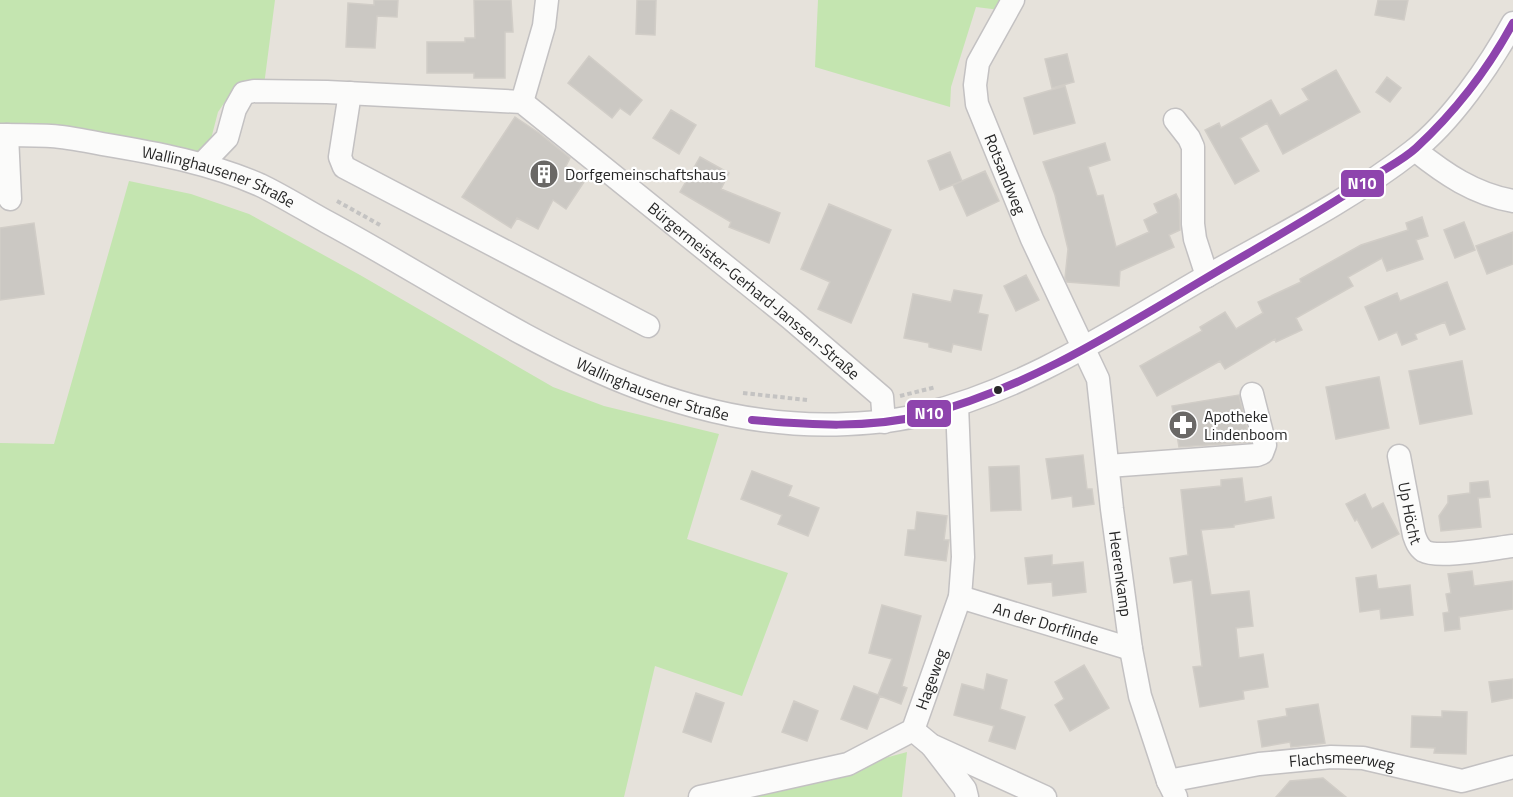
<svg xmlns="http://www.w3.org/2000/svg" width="1513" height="797" font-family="'Titillium Web',sans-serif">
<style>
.green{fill:#c4e5b0}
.building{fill:#cbc8c3;stroke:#d1cdc7;stroke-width:1.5}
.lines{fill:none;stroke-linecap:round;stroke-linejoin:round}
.minor-casing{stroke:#c3c1c2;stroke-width:25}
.path{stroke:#c4c3c2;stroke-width:4;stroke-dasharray:4.5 3;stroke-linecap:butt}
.minor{stroke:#fbfbfa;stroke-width:22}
.bus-1-casing{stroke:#fff;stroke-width:12}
.bus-1{stroke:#8e44ad;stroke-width:8}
.bus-dot{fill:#272727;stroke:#fff;stroke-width:2}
.labels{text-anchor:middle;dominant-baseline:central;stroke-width:4.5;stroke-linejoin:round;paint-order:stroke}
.poi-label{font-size:16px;fill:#272727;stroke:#fff;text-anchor:start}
.street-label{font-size:16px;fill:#272727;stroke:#fff}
.line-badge{stroke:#fff;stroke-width:2}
.badge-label{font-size:16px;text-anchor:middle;font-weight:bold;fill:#fff}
</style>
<rect width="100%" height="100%" fill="#e6e2db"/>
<path class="green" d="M0,0H275L263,93L229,96L218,112L211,139L189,166L0,140Z
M818,0H1001L1000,10L976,7L951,87L950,107L815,67Z
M129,181L191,194L249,214L360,275L553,387L604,406L719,434L687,539L788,573L742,696L655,666L624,797H0V443L54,444Z
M907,752L902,797H742Z"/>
<path class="building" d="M374,0H398L397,17L377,16L375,48L346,47L348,3L374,5Z
M474,0H511L513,32H505V78H474V73H427V42H465V38H475Z
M637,0H656L655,35L636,34Z
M1378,0H1408L1404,20L1375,15Z
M1067,54L1074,82L1052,88L1045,59Z
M589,56L642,100L630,115L620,108L612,118L568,83Z
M1336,70L1360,112L1283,154L1267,123L1240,138L1259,171L1235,184L1205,130L1219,123L1221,128L1271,100L1280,116L1309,100L1302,89Z
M1387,77L1401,88L1390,102L1376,92Z
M1065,86L1075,123L1034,134L1024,98Z
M671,110L696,125L679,154L653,138Z
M515,117L539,133L570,158L566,166L586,179L566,209L553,200L538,229L517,218L511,228L462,197Z
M1105,143L1110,160L1088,167L1097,196L1103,195L1116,247L1149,232L1144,220L1158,213L1154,204L1176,194L1179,200L1180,230L1169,235L1174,247L1120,271L1119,286L1067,282L1065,278L1068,249L1055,195L1043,162Z
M950,152L962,181L940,190L928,161Z
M700,157L729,173L721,189L780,213L769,243L729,227L731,222L680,192Z
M985,171L999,201L967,216L953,185Z
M829,204L891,230L851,323L818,309L830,282L801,269Z
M1422,217L1428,236L1416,240L1423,259L1387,271L1382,258L1348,277L1353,286L1296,318L1302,330L1276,342L1275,339L1225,369L1220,361L1157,396L1140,366L1202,331L1200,327L1225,312L1236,329L1263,313L1258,302L1301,282L1300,279L1361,245L1408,230L1406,223Z
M1464,222L1475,250L1455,258L1444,230Z
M34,223L44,294L0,300V228Z
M1513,232V264L1487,274L1476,246Z
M1026,275L1039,300L1016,311L1004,286Z
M1447,282L1465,329L1450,335L1445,322L1415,334L1417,339L1402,345L1397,332L1379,340L1365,307L1397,293L1400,301Z
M954,290L982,295L978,313L988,315L981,350L953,344L951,352L929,347V343L904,338L913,294L951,302Z
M1462,361L1472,414L1420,424L1409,371Z
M1379,377L1389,428L1336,439L1326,387Z
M1239,395L1250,442L1179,447L1172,406Z
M1083,455L1087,489H1092L1094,504L1073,507L1072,496L1052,499L1046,459Z
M1019,466L1021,510L991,511L989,467Z
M752,471L792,486L788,496L819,508L808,536L778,524L782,515L741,499Z
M1242,478L1245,502L1271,497L1274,518L1234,525V527L1201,530L1211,595L1249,591L1253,626L1236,628L1239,658L1263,654L1268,687L1243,691L1244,699L1200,707L1193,667L1202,666L1192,580L1174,583L1170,558L1188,555L1181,490L1221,486V480Z
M1488,481L1490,497L1478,498L1481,527L1441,531L1439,516L1448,503V496L1470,493V483Z
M1365,494L1372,509L1383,503L1399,534L1372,548L1357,519L1355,521L1346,504Z
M917,512L947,516L944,540H949L946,561L905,555L908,530H915Z
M1052,555V565L1083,562L1086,592L1053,596L1052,582L1028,584L1025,558Z
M1472,571L1474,586L1513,581V609L1459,617L1460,629L1445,631L1443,613L1449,612L1446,594L1451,593L1448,574Z
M1376,575L1378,589L1410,585L1413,615L1381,619L1380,609L1360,612L1356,578Z
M882,605L921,616L902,686L907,688L901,704L880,696L867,729L841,719L854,686L878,695L892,659L869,653Z
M1084,665L1109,708L1070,731L1055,705L1064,699L1055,682Z
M987,674L1007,680L1000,709L1025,717L1015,749L989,741L994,726L954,715L962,684L984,690Z
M1513,679V698L1492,702L1489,682Z
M696,693L724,703L711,742L683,732Z
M794,701L818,711L807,741L782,732Z
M1318,704L1325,743L1291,747L1290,742L1262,747L1258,721L1287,716L1286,709Z
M1442,711L1467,712L1466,754L1434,753L1435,748L1411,747L1412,716L1442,717Z
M1323,778L1346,797H1276L1290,781Z"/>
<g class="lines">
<g class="minor-casing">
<g id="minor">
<path id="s1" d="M1013,0L978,63L975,85L977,104L1032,239L1098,379L1112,509L1131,649L1140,696L1168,781L1176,797"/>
<path d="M350,93L340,157L344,167L648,326"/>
<path d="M522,102L544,26L547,0"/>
<path d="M1175,120L1189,138L1193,147V224L1195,239L1207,276"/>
<path id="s2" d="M0,135C17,135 34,135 51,136C68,137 86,141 102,144C156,153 210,163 260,185C283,196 305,210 327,222C494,312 648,434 847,424C873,423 898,421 923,414C1024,390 1112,331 1200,280C1272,239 1348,202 1413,151C1451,122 1490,65 1513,23"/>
<path d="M7,135L10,199"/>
<path d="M1415,150C1445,174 1474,194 1513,201"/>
<path id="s3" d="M202,164L227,138L235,109L244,93L254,91L327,92L522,102L790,318L882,397L884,422"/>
<path id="s4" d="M1399,456L1414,535C1416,541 1418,547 1424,551C1438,559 1495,548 1513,546"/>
<path d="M1108,466L1257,455L1262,453L1265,445L1252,394"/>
<path id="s5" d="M960,597L1131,649"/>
<path d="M913,730L931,745L1045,797"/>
<path d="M932,746L965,789L967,797"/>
<path id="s6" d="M1168,781L1259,764L1331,757L1363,758L1462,781L1513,767"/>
<path id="s7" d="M700,797L848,764L913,730L960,597L963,557L957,405"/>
</g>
</g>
<path class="path" d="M337,201L380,225
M743,393L807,400
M900,396L936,387"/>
<use href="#minor" class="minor"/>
<g class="bus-1-casing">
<path id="bus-1" d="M752,420C809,425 868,429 924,415C1041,385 1144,313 1247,254C1289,229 1331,205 1371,178C1386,168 1403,160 1416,148C1455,112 1488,69 1513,23"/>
</g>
<use href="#bus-1" class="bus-1"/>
</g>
<defs>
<g id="building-disc" transform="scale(1.5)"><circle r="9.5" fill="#6a6866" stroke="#fff"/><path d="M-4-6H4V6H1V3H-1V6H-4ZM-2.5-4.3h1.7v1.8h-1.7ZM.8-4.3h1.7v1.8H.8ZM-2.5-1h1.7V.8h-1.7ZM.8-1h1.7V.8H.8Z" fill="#fff"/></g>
<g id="pharmacy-disc" transform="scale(1.5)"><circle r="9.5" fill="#6a6866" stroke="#fff"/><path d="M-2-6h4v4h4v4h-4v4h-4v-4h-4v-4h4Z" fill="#fff"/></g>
</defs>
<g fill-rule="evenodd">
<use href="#building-disc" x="544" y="174"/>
<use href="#pharmacy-disc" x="1183" y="425"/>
</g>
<circle class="bus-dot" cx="998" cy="390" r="5"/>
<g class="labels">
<g class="poi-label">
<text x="565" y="174">Dorfgemeinschaftshaus</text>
<text x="1204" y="416">Apotheke<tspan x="1204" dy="18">Lindenboom</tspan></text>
</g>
<g class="street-label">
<text stroke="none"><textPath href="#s1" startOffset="189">Rotsandweg</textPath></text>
<text stroke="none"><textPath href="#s2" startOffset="224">Wallinghausener Straße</textPath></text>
<text stroke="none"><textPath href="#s3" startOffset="662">Bürgermeister-Gerhard-Janssen-Straße</textPath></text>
<text stroke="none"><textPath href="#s2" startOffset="710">Wallinghausener Straße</textPath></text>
<text stroke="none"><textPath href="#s4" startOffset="58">Up Höcht</textPath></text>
<text stroke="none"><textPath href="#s1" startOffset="610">Heerenkamp</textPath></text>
<text stroke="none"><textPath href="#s5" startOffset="90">An der Dorflinde</textPath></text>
<text stroke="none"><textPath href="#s7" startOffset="279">Hageweg</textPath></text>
<text stroke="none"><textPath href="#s6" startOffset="176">Flachsmeerweg</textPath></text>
</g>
</g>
<g class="line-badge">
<rect x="1340" y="169" width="45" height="29" rx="6" fill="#8e44ad"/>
<rect x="906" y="399" width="46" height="29" rx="6" fill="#8e44ad"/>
</g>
<g class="badge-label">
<text x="1362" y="189">N10</text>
<text x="929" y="419">N10</text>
</g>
</svg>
